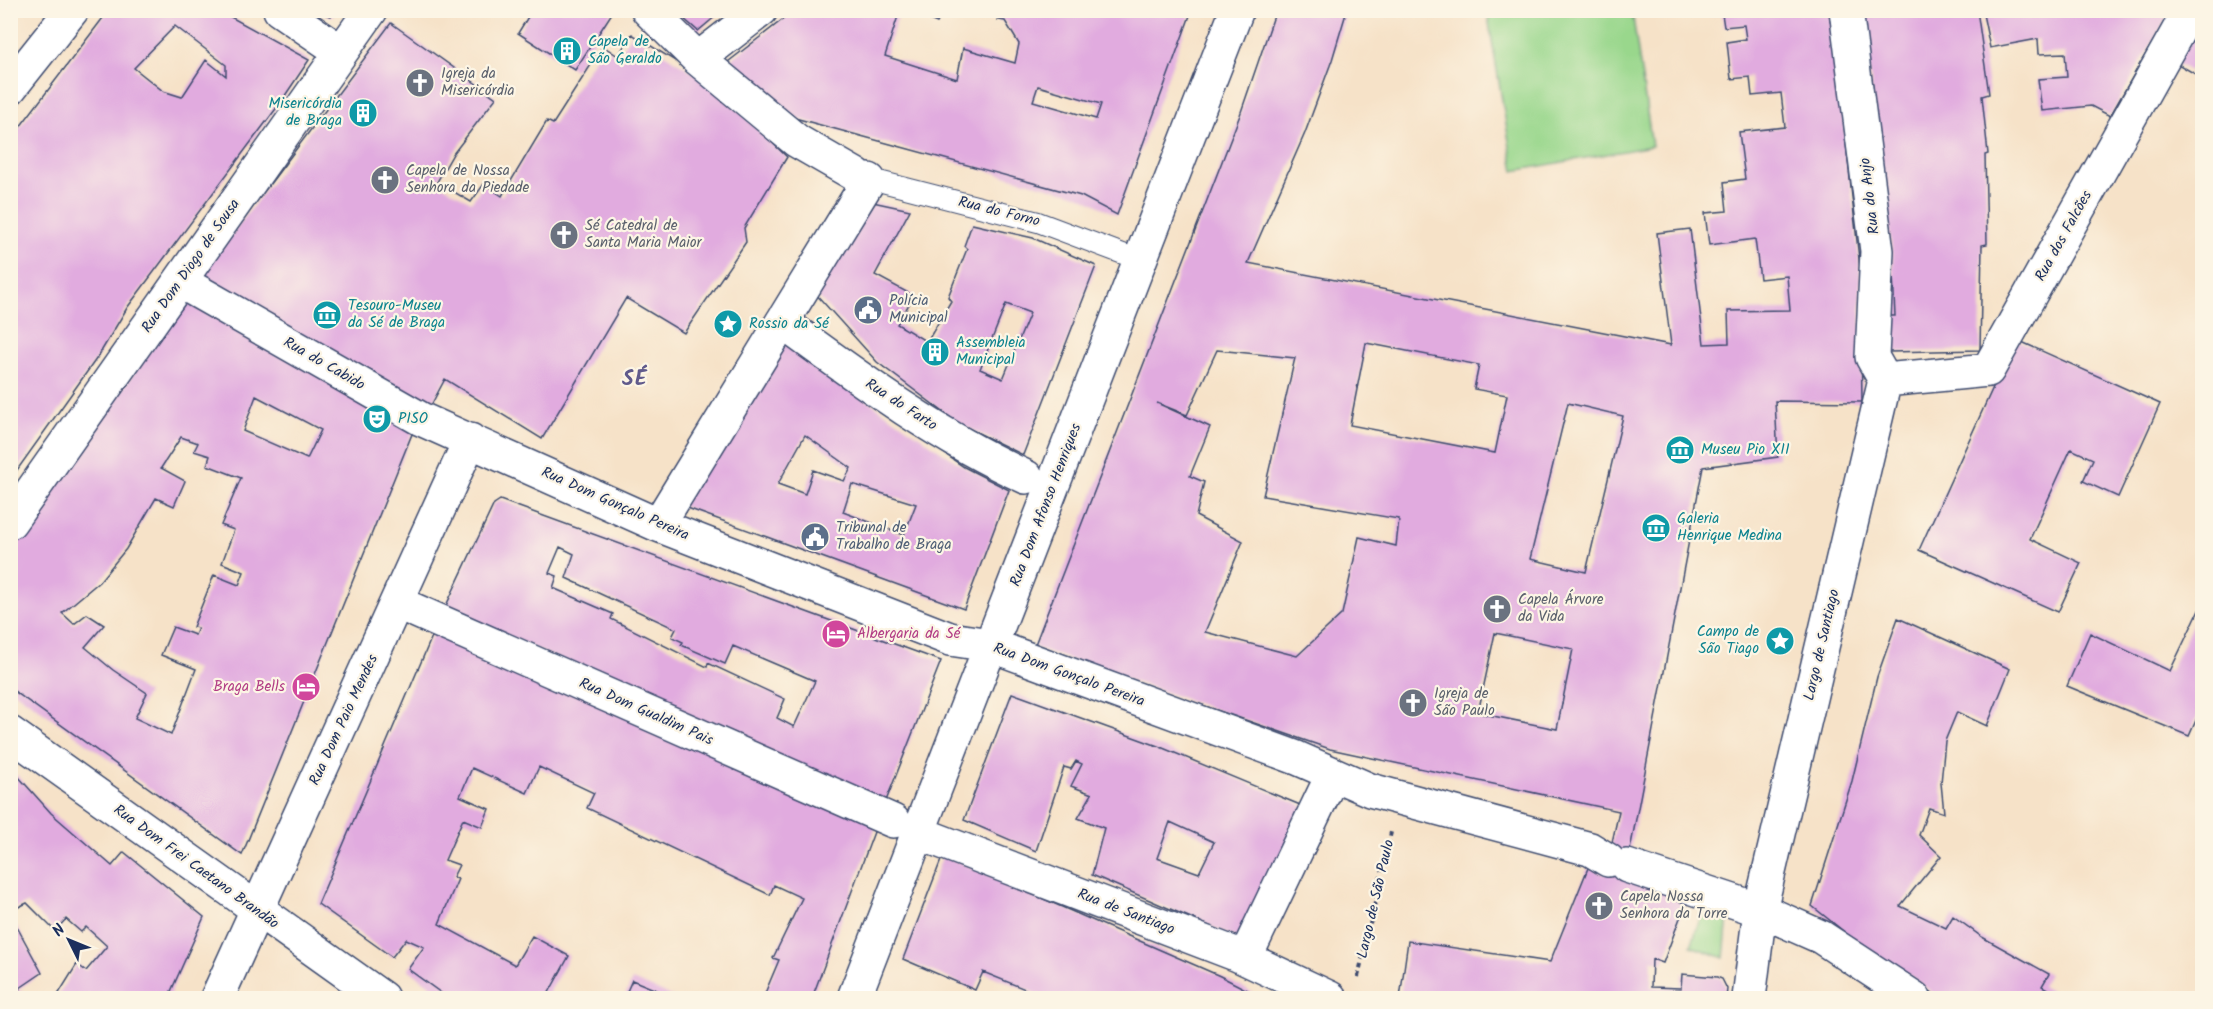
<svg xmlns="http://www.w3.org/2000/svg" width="2213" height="1009" font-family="Kalam,sans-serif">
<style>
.green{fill:#99d78c;stroke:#5a8375;stroke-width:1.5}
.building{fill:#e1abdf;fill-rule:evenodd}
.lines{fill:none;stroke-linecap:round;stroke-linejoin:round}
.lane-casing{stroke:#3c4a6e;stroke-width:22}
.street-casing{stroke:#3c4a6e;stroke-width:36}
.path{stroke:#3c4a6e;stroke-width:4;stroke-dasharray:4.5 4.5;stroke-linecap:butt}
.lane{stroke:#fff;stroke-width:20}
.street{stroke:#fff;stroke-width:33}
.labels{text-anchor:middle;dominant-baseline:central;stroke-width:4.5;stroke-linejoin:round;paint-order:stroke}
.culture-label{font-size:15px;fill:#0d838f;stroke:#fcf5e5;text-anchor:start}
.worship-label{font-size:15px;fill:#5b616d;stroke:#fcf5e5;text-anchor:start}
.street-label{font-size:15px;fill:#1b2f5e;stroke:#fcf5e5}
.service-label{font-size:15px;fill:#4e5e75;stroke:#fcf5e5;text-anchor:start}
.hotel-label{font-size:15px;fill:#b23c85;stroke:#fcf5e5;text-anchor:start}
.district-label{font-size:21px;font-weight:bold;letter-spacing:1.5px;fill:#605a8b;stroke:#fcf5e5}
</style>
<rect width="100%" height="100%" fill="#fcf5e5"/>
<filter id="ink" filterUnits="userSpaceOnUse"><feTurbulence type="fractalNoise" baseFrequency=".0167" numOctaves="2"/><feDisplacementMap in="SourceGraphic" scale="12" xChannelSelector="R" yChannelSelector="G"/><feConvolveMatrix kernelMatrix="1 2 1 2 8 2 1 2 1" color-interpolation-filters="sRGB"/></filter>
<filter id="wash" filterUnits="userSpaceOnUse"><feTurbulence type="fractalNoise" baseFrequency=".008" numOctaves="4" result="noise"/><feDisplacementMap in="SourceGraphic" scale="24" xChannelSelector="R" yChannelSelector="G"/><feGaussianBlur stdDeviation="1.35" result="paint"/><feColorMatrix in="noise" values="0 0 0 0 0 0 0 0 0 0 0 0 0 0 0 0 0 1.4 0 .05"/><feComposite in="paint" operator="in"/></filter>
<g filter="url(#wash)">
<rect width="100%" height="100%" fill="#f6e2c8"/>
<path class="green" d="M1487,11H1632L1652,146L1514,171Z
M1704,907L1728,915L1724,958L1691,946Z"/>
<g id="blocks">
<path class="building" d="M109,10H218L309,60L278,106L127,308L99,355L10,480V140ZM175,26L226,65V76L206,60L182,97L163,91L134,68Z
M309,10H340L331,16Z
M529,10H614L575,70L518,33L531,12Z
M674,10H723L698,31Z
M795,10H900L885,56L957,79L963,48L1015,63L1019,44L1005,21L998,20L1002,10H1192L1117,215L1081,196L795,118L724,65ZM1038,86L1101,104L1096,119L1033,101Z
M906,10H944L937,23Z
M1276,10H1347L1332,60L1305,133L1248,263L1671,345L1657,233L1690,229L1704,344L1729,343L1728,311L1790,310L1787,276L1760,279L1755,239L1709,245L1705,213L1727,211L1724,182L1745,179L1739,132L1785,127L1781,93L1752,96L1750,77L1731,79L1727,42L1746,39L1744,25L1724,27L1722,14L1703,16V10H1831L1860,268L1862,402L1775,401L1778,457L1703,467L1627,866L1686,902L1663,963L1652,959L1651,987L1681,988L1682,974L1717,977L1722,979L1727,989L1726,998H1400L1408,941L1550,962L1588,868L1605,874L1619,811L1330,749L1034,647L1240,115ZM1366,343L1479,365L1474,389L1507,395L1495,453L1350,425ZM1217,350L1295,358L1263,496L1399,519L1396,546L1359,537L1342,614L1297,656L1205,632L1243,541L1196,516L1204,482L1190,476L1210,427L1157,403L1187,415ZM1568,403L1623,416L1586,572L1530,559ZM1495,633L1573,649L1557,729L1478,713Z
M1862,10H1977L1989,94L1982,96L1988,154L1985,155L1987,244L1982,245L1980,350L1889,352L1885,316H1895L1892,252Z
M1997,10H2171L2110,116L2091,106L2042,111L2038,79L2067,77L2065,53L2039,54L2038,39L1990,48L1983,14Z
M2202,19V78L2176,63Z
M391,23L496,98L453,154L437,182L471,202L484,184L502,196L547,121L553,124L603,46L618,56L632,34L709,82L787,157L744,228L746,242L684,333L626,298L542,439L445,379L428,411L200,277Z
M868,201L910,210L875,275L914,296L897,324L927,342L951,301L948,297L967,249L964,246L972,224L1033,238L1096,266L1023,455L958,423L877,362L814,292ZM1006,304L1030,313L1003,379L980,369Z
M187,301L414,429L242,855L10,688V542ZM256,396L321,430L307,459L243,431ZM181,437L198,443L194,451L210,456L207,465L241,478L221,525L234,530L222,563L244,572L239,585L214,575L193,627L198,628L195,635L173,627L161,655L196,669L171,735L135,718L147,693L113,670L85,647L104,625L87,614L74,624L62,613L99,582L126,549L156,498L174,506L185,481L161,468Z
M2015,339L2160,404L2118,497L2083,481L2093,459L2071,449L2030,539L2081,563L2058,612L1919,550Z
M781,341L964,467L1009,490L964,609L682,506ZM805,435L851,468L844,481L813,470L805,494L778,484ZM852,484L916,504L904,535L843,512Z
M500,500L941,661L884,806L445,608L494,504ZM560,547L574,554L566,578L676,629L672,637L683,642L681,645L725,664L733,646L815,681L794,727L777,718L785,699L708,663L707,667L611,619L613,614L553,588L557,576L549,573Z
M2202,604V707L2189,736L2067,686L2090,633L2170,671Z
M1898,618L2010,669L1987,726L1957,712L1945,741L1941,783L1944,813L1929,808L1919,835L1941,856L1900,906L1946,928L1953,916L1982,937L2049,974L2042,986L2063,998H1939L1915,979L1866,949L1812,906L1852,781L1877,677Z
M436,627L877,824L812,998H763L779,960L773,958L802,898L774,885L770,895L587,808L594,793L539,767L527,793L472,768L460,796L489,809L482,827L463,819L445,860L459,865L453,877L458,879L439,924L515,965L532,936L569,956L546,998H448L408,969L424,947L406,939L392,957L318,904Z
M1012,693L1158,746L1305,807L1244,941L1092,875L1104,828L1078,818L1092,794L1071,786L1082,764L1076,761L1071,769L1064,767L1036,851L964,820ZM1170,822L1214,842L1199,873L1157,858Z
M17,775L51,813L112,866L124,852L204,917L168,998H56L77,964L86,971L107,946L86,927L81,932L66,919L55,931L27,903L10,911V785Z
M943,855L1220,976L1259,996L1276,998H1047L983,972L975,990L903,959Z
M10,914L42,973L17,990L36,998H10Z
M632,980L676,998H624Z"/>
</g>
</g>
<g filter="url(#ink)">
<use href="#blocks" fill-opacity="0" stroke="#3c4a6e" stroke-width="1.5"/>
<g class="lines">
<g class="lane-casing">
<path id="lane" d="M859,176L1038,222L1139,260"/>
</g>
<g class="street-casing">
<path id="street" d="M280,10L340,51
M648,10L698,59L797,141L856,175
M1846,10L1877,251L1872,357L1885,380
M698,59L761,10
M10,88L72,10
M181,282L421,419L658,525L950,639L990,645L1297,758L1370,790L1590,849L1608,860
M782,322C860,379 938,437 1026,477
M1885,380L1988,370L2190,10
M10,522L371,10
M658,525L869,180
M398,603L893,821
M10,733L382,998
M919,833L1238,955L1330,998
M1627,866L1760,910L1821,937L1914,998
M1245,958L1332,776
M217,998L470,440
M854,998L1237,10
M1749,998L1760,910L1885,380"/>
</g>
<path class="path" d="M1358,977L1391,832"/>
<use href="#lane" class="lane"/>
<use href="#street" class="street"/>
</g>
</g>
<defs>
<g id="building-disc" transform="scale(1.5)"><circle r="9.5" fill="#0f9aa8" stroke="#fcf5e5"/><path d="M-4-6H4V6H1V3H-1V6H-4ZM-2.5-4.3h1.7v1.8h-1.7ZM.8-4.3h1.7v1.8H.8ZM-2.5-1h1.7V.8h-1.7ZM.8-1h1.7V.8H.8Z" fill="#fff"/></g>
<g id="church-disc" transform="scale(1.5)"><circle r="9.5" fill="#6b7280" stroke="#fcf5e5"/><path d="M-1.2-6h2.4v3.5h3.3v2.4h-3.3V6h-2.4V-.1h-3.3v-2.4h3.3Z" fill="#fff"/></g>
<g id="civic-disc" transform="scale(1.5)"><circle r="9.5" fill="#5c6f8a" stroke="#fcf5e5"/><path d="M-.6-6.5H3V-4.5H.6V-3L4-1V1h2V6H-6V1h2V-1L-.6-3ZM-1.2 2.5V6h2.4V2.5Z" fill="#fff"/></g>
<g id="museum-disc" transform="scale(1.5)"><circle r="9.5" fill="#0f9aa8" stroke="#fcf5e5"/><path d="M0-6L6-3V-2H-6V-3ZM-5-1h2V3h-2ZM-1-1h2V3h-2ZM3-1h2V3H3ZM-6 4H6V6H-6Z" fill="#fff"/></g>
<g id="sight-disc" transform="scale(1.5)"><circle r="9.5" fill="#0f9aa8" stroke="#fcf5e5"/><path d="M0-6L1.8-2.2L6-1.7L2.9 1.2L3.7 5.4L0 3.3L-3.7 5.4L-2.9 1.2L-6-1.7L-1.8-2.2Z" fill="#fff"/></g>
<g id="theatre-disc" transform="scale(1.5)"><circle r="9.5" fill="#0f9aa8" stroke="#fcf5e5"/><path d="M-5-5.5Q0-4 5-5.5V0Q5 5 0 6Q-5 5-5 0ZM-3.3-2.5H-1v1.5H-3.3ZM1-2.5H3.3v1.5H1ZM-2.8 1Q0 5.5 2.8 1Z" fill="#fff"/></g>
<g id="hotel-disc" transform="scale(1.5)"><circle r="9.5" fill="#d1479c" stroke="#fcf5e5"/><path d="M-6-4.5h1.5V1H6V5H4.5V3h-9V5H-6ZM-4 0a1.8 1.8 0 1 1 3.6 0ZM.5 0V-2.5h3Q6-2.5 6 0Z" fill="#fff"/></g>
</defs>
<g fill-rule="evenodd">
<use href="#building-disc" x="567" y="51"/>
<use href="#church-disc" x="420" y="83"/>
<use href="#building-disc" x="363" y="113"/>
<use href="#church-disc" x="385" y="180"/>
<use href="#church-disc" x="564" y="235"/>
<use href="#civic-disc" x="868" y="310"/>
<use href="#museum-disc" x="327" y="315"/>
<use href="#sight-disc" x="728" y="324"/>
<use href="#building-disc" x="935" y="352"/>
<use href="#theatre-disc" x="377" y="419"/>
<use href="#museum-disc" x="1680" y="450"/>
<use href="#museum-disc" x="1656" y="528"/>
<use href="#civic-disc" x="815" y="537"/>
<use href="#church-disc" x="1497" y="609"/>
<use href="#hotel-disc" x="836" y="634"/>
<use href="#sight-disc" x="1780" y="641"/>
<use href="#hotel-disc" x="306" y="687"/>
<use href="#church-disc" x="1413" y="703"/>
<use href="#church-disc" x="1599" y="906"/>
</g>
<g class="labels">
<g class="culture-label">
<text x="588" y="42">Capela de<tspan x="588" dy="17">São Geraldo</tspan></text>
<text x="342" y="104" text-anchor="end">Misericórdia<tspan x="342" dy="17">de Braga</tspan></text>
<text x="348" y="306">Tesouro-Museu<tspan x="348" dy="17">da Sé de Braga</tspan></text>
<text x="749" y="324">Rossio da Sé</text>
<text x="956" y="343">Assembleia<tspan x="956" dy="17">Municipal</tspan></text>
<text x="398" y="419">PISO</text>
<text x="1701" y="450">Museu Pio XII</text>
<text x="1677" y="519">Galeria<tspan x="1677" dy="17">Henrique Medina</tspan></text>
<text x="1759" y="632" text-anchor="end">Campo de<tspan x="1759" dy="17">São Tiago</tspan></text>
</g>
<g class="worship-label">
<text x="441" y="74">Igreja da<tspan x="441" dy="17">Misericórdia</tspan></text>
<text x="406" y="171">Capela de Nossa<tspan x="406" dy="17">Senhora da Piedade</tspan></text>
<text x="585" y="226">Sé Catedral de<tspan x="585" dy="17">Santa Maria Maior</tspan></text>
<text x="1518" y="600">Capela Árvore<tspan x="1518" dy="17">da Vida</tspan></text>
<text x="1434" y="694">Igreja de<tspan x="1434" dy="17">São Paulo</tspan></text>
<text x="1620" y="897">Capela Nossa<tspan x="1620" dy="17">Senhora da Torre</tspan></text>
</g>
<g class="street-label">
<text transform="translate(1870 196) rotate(-97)">Rua do Anjo</text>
<text transform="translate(999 212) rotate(14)">Rua do Forno</text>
<text transform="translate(2064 236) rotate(-61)">Rua dos Falcões</text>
<text transform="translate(191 266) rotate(-55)">Rua Dom Diogo de Sousa</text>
<text transform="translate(324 364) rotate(30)">Rua do Cabido</text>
<text transform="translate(901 405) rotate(33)">Rua do Farto</text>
<text transform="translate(615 504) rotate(24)">Rua Dom Gonçalo Pereira</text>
<text transform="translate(1046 505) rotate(-69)">Rua Dom Afonso Henriques</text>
<text transform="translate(1822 645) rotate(-77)">Largo de Santiago</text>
<text transform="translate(1069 675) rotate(20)">Rua Dom Gonçalo Pereira</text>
<text transform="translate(646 712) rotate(24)">Rua Dom Gualdim Pais</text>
<text transform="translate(344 720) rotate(-65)">Rua Dom Paio Mendes</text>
<text transform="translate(196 867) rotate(36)">Rua Dom Frei Caetano Brandão</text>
<text transform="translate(1376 899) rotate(-77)">Largo de São Paulo</text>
<text transform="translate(1126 912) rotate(21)">Rua de Santiago</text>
</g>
<g class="service-label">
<text x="889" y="301">Polícia<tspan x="889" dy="17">Municipal</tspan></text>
<text x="836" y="528">Tribunal de<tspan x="836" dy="17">Trabalho de Braga</tspan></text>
</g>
<g class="hotel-label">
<text x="857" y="634">Albergaria da Sé</text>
<text x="285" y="687" text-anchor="end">Braga Bells</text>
</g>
<g class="district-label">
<text x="635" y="379">SÉ</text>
</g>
</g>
<rect width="2213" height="1009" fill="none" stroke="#fcf5e5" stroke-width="36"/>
<g transform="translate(69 940) rotate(313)" stroke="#fcf5e5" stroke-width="4.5" paint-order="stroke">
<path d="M0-4.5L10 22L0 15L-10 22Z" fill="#1b2f5e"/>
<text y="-9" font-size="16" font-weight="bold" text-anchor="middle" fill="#1b2f5e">N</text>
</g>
</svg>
